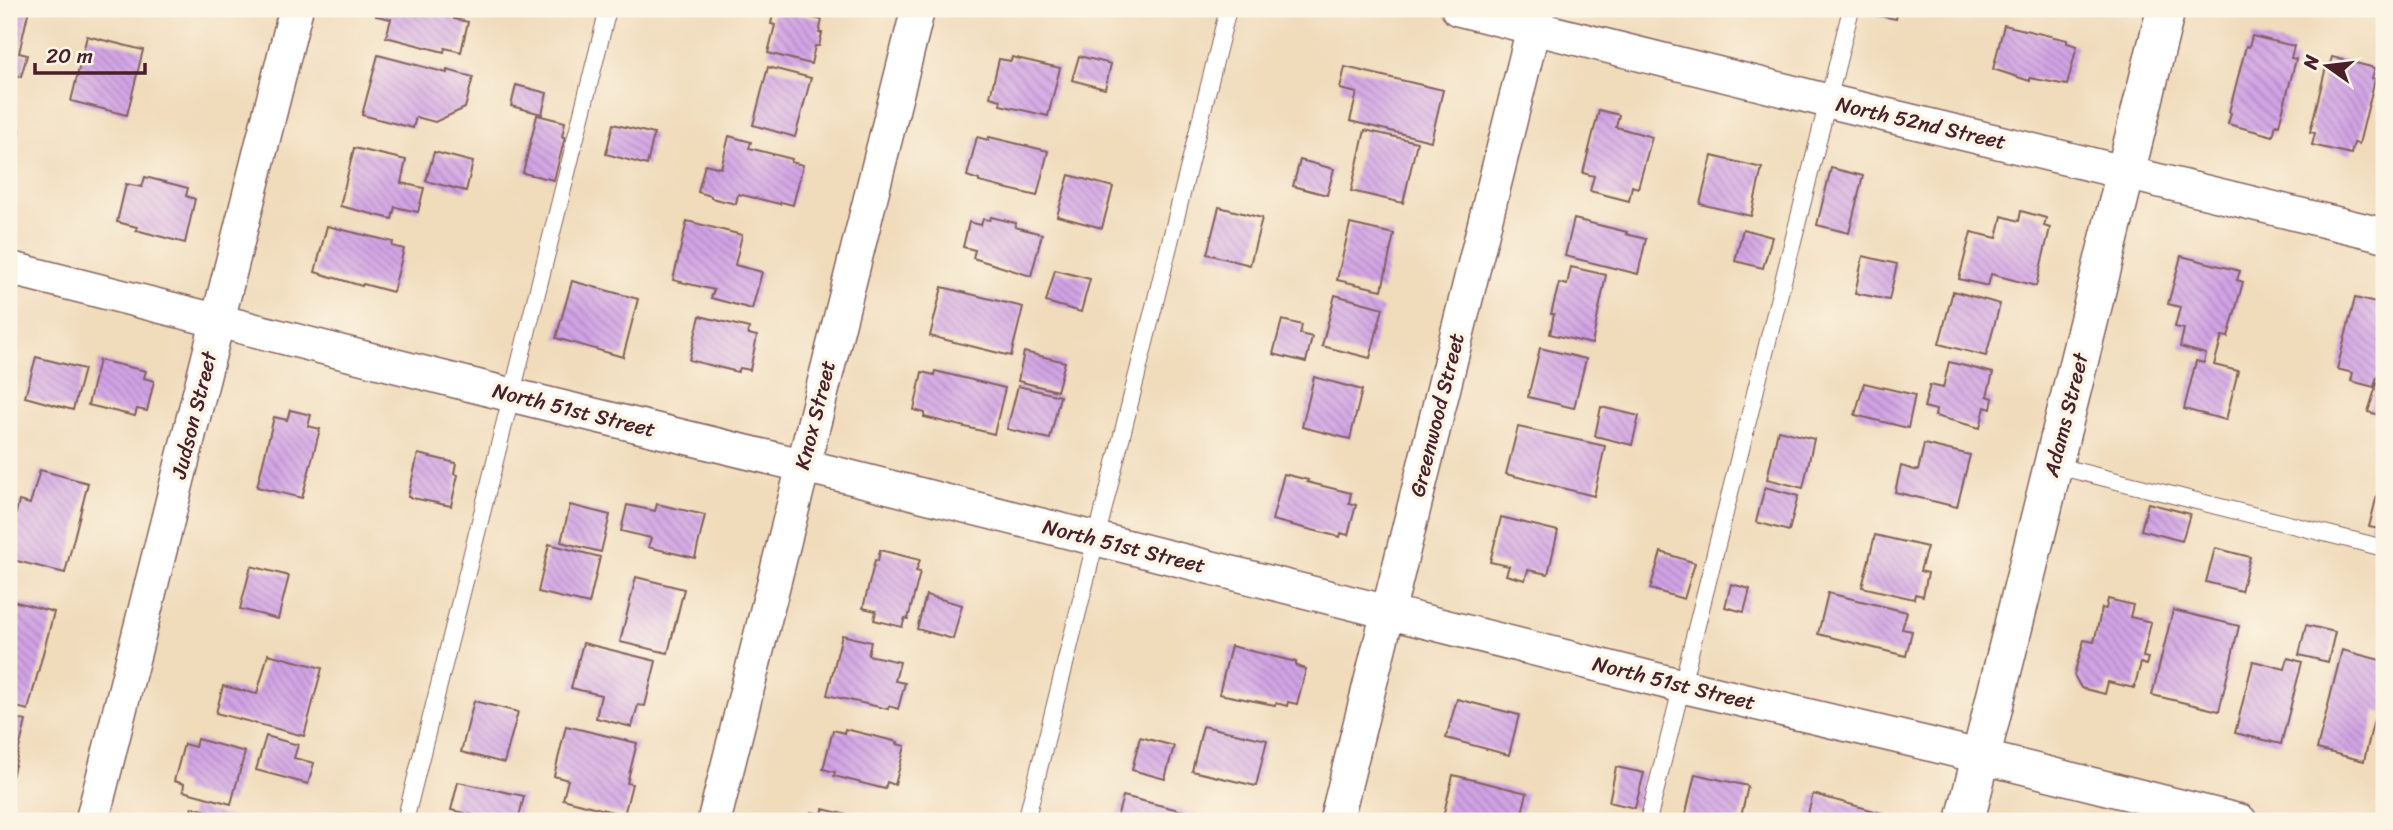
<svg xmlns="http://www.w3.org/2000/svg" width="2393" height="830" font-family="Sriracha,sans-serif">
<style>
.building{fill:url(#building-back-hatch)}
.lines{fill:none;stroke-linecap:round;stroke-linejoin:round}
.lane-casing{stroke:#84615d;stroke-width:18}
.street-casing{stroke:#84615d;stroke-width:36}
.secondary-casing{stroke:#84615d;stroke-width:41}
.lane{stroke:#fff;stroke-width:16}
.street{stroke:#fff;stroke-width:33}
.secondary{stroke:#fff;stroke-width:38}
.labels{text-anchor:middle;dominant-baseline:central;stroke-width:7;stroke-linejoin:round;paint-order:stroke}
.street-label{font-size:21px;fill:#4a1f2b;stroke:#fcf5e5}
</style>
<defs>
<pattern id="building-back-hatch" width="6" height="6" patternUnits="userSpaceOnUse" patternTransform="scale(1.75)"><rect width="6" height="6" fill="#d1a3e5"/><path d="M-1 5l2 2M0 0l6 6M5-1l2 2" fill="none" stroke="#ac84ba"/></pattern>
</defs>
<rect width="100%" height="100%" fill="#fcf5e5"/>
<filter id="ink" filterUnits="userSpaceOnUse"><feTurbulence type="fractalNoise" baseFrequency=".0143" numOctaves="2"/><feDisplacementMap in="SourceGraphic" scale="14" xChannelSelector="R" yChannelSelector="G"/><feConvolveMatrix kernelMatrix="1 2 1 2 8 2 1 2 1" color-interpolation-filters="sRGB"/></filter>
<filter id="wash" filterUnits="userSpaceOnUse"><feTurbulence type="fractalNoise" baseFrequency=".00686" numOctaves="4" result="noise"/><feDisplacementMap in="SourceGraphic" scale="28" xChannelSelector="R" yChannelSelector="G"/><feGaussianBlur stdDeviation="1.57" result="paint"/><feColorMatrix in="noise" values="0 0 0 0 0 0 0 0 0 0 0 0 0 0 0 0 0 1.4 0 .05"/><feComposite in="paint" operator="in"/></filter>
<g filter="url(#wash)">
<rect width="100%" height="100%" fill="#f0dbbb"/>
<g id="blocks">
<path class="building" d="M9,9H29L19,53L27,55L21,77L9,74Z
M378,9H456L454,19L468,22L461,52L445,48L444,52L386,37L391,19L376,16Z
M774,9L822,20L819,33H822L819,46H815L811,64L768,53L775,25L771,24Z
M1872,9H1898L1896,19L1871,14Z
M2004,25L2067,40V43L2077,46L2067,85L2030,78V81L1993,69Z
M87,36L143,50L127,115L71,101Z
M2252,36L2294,46L2291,58L2296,59L2279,125L2276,124L2273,136L2228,124L2231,113L2229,112L2246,46L2249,47Z
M378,55L447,73V70L473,77L465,108L435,122L416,117L413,128L362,115Z
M1079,56L1111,64L1105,89L1072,80Z
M1012,57L1060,68L1048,116L1000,105L1001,100L990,97L999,59L1011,61Z
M2332,57L2375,68L2372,78L2375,79L2359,144L2354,143L2351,154L2312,145L2315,133L2310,132L2326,67L2329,68Z
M768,67L811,78L795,137L753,125Z
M1345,67L1443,90L1431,141L1350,121L1357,93L1340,89Z
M516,85L547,93L542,114L511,106Z
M1599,110L1619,115L1616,127L1652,137L1638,188L1632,186L1629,201L1590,191L1594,176L1583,173Z
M537,115L565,122L562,137H565L554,180L523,173Z
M613,124L654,134L647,165L606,154Z
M9,127L19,130L10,166H9Z
M1365,130L1417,142L1403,203L1351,191Z
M729,136L751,142L749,148L792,159L791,162L803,165L793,205L781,202L780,204L738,194L736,204L711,198V196L698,192L705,164L721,168Z
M977,137L988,140L989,137L1048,151L1037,196L979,182V180L967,176Z
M354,148L406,160L401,183L424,188L418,212L395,207L392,219L340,206Z
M434,152L473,162L466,191L426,181Z
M1712,156L1762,168L1751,216L1700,204Z
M1300,160L1334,169L1327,195L1293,186Z
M1831,168L1863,176L1849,233L1817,225Z
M1069,175L1113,187L1102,228L1057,216Z
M145,177L188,188L186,196L195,199L185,243L136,230L137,227L117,222L126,184L142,187Z
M1219,207L1262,218L1250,265L1207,254Z
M2021,211L2046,218L2044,226L2050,228L2036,286L1991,274L1988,286L1959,279L1971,232L1997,238L2002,216L2019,221Z
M991,217L1016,223L1015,227L1042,234L1031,276L973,258L975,250L963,247L969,222L981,225L983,219L990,220Z
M1574,219L1627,232L1626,234L1646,239L1638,274L1565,256Z
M687,221L742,235L735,265L762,272L752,309L711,298L714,290L673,280Z
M1350,224L1394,234L1382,290L1337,280Z
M327,226L393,242L392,246L404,249L393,292L363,284L362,286L315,272Z
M1743,229L1772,237L1763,268L1735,261Z
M1863,256L1897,264L1889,300L1855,293Z
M2181,256L2240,271L2237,280L2243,282L2228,337L2222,336L2214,365L2238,371L2226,420L2184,409L2196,361L2204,363L2206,354L2180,347L2184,329L2175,327L2180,307L2168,304Z
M1571,267L1606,275L1592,344L1550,334L1554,314H1551L1559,283L1567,285Z
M1055,270L1090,279L1081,312L1046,302Z
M572,281L638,299L623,357L556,338Z
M942,287L1023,307L1011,356L930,336Z
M1953,291L2000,304L1986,356L1939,344Z
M1335,295L1383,308L1370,358L1322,346Z
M2355,298L2384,305V378L2377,376L2374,387L2351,381L2353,373L2337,369Z
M700,316L749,328L748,334L757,336L750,370L740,368L738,372L689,360Z
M1282,320L1302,325L1300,334L1312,337L1306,362L1273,354Z
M1540,348L1586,359L1574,408L1528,397Z
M1024,352L1065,362L1057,391L1018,381Z
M36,357L84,369L73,410L25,397Z
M99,360L146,371L144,378L154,381L147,411L137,409L135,416L88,405Z
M1949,362L1993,373L1987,396L1993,398L1991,409L1985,407L1980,428L1935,416L1936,410L1924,407L1930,385L1943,388Z
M935,371L1005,388L994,434L924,417L925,413L914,410L922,372L934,375Z
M1314,377L1362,390L1350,439L1302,427Z
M1864,383L1915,395L1908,428L1855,415Z
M2377,383L2384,385V416L2368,412Z
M1018,386L1060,396L1050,439L1007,429Z
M1601,407L1639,416L1632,445L1595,436Z
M290,410L311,415L308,426L320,429L302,498L257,487L274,417L287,420Z
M1518,427L1605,446L1594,496L1506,474Z
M1778,430L1814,439L1803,488L1767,479Z
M1924,444L1970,455L1957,507L1895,492L1901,466L1918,471Z
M418,454L456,463L454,474L458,475L451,506L408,497Z
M40,470L88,483L65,573L9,559V539L19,501L30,504Z
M1284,474L1308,480L1307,482L1351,493L1349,503L1356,505L1348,535L1341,533L1340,537L1272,520Z
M2380,483L2384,484V530L2369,527Z
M1765,487L1798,496L1789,531L1756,522Z
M2148,503L2190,514L2182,541L2141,530Z
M657,504L705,515L695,558L648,547L651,538L621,531L627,505L655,511Z
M570,505L610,515L601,552L561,542Z
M1501,517L1558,531L1548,574L1528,570L1525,580L1506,575L1509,566L1490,562Z
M1875,535L1927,547L1920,571L1928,573L1923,596L1915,594L1914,599L1862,587Z
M549,544L600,557L589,604L538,592Z
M2215,548L2250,557L2241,591L2206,582Z
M880,550L920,560L916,571L920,572L908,619L905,618L902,627L874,620L876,611L863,608L875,560L878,561Z
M1661,552L1695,563L1684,599L1650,589Z
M251,566L289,576L278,619L240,609Z
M636,577L684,589L668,653L620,642Z
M1731,584L1750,589L1744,612L1725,607Z
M1828,593L1907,612L1902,629L1912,631L1906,656L1818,634Z
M926,595L962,605L953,639L917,629Z
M2108,599L2133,605L2130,617L2151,622L2143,657L2148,658L2146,665L2141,663L2134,688L2108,682L2105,694L2081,688L2074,675L2084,640L2094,642L2102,608L2106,609Z
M9,600L54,612L28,710L9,705Z
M2173,610L2239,626L2219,711L2152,695Z
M2306,625L2335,632L2328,662L2299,655Z
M842,635L871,642L868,655L900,662L895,681L905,683L898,709L889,706L888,709L827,695Z
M583,643L656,661L645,706L638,705L632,727L596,718L601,695L571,688Z
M1231,646L1296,662V666L1306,669L1297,704L1288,702L1287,706L1276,703L1275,705L1219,694Z
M2342,650L2384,661V713L2376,711L2364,761L2317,749Z
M268,654L322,668L304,736L216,713L223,686L257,694Z
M2288,658L2302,662L2281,744L2235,733L2253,661L2285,669Z
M1457,699L1519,715L1509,755L1446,738Z
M474,701L518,712L504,763L461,752Z
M9,717L26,721L12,777L9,776Z
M566,726L637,743L627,783L632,784L624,815L563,799L568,780L554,776Z
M1203,726L1267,740L1256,786L1192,771Z
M845,729L898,742L897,744L905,746L895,785L887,782L885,789L834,776L835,772L823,769L833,730L844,733Z
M266,736L298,745L294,758L314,763L308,784L256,770Z
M1140,737L1174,746L1165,779L1132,770Z
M197,739L245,752L231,804L183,791L184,784L174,781L184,744L195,747Z
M1616,767L1644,773L1635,808L1609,802Z
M1695,774L1748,786L1740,821H1684Z
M1453,775L1527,793L1520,821H1442Z
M458,782L524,796L518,821H480L476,820L477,816L451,810Z
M1813,794L1882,813L1881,814L1890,816L1888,821H1806Z
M1123,796L1219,820V821H1116Z
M192,807L243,820V821H188Z
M823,809L868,820V821H809L811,812L822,814Z"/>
</g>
</g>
<g filter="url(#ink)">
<use href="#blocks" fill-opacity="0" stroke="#84615d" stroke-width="2"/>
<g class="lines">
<g class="lane-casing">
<path id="lane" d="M2053,465L2384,548
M405,821L608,9
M1026,821L1228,9
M1648,821L1851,9"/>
</g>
<g class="street-casing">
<path id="street" d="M1458,9L1828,101L2384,235
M9,268L511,395L846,476L1682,686L1925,743L2240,821
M92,821L296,9
M714,821L918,9
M1336,821L1538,9"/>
</g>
<g class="secondary-casing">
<path id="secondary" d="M1965,821L2166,9"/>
</g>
<use href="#lane" class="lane"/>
<use href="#street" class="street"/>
<use href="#secondary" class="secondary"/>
</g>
</g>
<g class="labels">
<g class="street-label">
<text transform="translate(1921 123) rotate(13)">North 52nd Street</text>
<text transform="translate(574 410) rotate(14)">North 51st Street</text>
<text transform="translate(194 415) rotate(-76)">Judson Street</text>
<text transform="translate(815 415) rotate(-76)">Knox Street</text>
<text transform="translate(1437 415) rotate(-76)">Greenwood Street</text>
<text transform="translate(2066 415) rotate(-76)">Adams Street</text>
<text transform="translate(1124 546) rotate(14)">North 51st Street</text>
<text transform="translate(1674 683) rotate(14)">North 51st Street</text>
</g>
</g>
<rect width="2393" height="830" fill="none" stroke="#fcf5e5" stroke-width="35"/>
<g transform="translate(2327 66) rotate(284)" stroke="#fcf5e5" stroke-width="5" paint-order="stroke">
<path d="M0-5L12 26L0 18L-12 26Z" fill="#4a1f2b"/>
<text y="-10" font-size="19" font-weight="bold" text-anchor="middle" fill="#4a1f2b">N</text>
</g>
<path d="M35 63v10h110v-10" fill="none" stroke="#4a1f2b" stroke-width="3.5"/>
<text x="46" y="63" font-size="21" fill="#4a1f2b" stroke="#fcf5e5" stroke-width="5" paint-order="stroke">20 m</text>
</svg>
